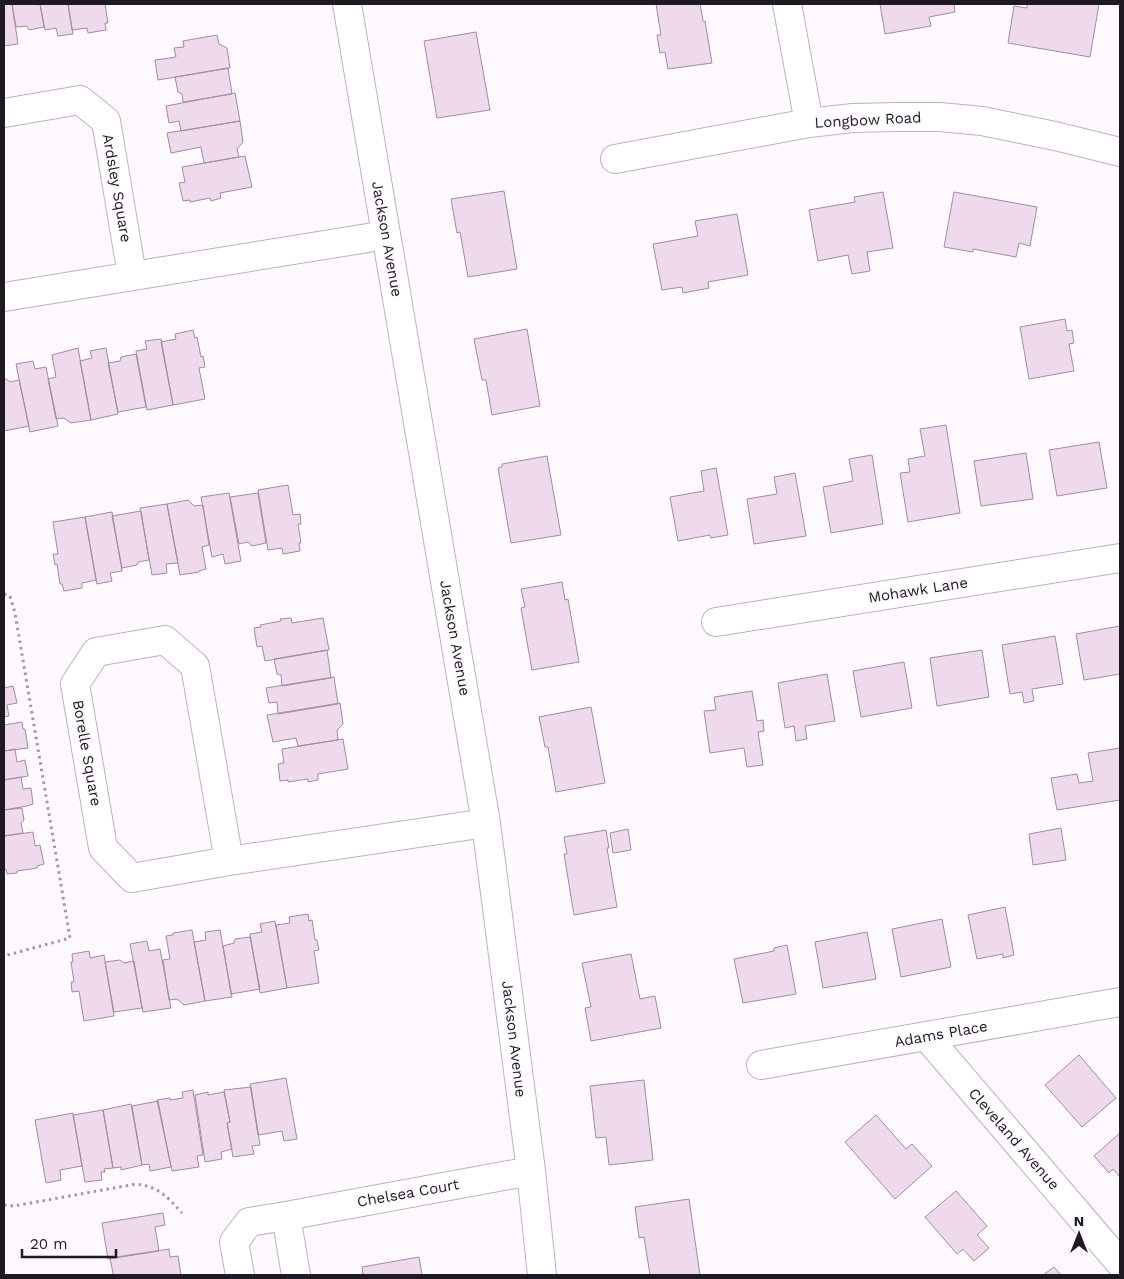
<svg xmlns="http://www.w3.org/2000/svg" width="1124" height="1279" font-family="'Work Sans',sans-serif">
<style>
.building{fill:#efd9ec;stroke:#a18d9f}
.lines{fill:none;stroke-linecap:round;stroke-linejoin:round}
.minor-casing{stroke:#c1b0c5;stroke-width:30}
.path{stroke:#a09ba2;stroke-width:3;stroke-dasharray:2.5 4;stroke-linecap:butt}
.minor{stroke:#fff;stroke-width:28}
.labels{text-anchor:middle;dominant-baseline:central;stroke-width:4;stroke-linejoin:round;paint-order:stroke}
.street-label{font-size:15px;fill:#1f1921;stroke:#fdf9fe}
</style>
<rect width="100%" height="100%" fill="#fdf9fe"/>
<path class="building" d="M4,4H12L18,44L4,46Z
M12,4H40L44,27L29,30L27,26L16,27Z
M40,4H68L73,34L58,36L56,28L45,30Z
M68,4H105L108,23H105L106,30L88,33L87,28L72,30Z
M656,4H700L703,21H705L712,63L668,69L665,52L660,53L657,35H661Z
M880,4H954L955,12L929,17L931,26L885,34Z
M1027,4H1099L1090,57L1008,43L1014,6L1027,8Z
M476,32L490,110L437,118L424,41Z
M217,35L219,44L227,48L230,68L158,80L155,60L176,57L174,48L184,47L183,41Z
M228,68L232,94L183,102L182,94L178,92L175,77Z
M235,93L240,121L181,131L179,121L169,123L166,106Z
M240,121L243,142L237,149L239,157L204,163L201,147L171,153L167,133Z
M245,156L252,187L220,193L221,198L211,201L210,198L190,202V200L183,201L179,183L185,182L182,167Z
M504,191L517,269L468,277L460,232L457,233L451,199Z
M883,192L893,248L867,252L870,271L852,274L848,255L818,261L809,210L855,202L854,197Z
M954,192L1037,207L1030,246L1019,243L1016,257L973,249V252L944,247Z
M737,214L748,275L708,282L709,288L683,293L682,287L662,290L653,244L698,236L695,221Z
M1065,319L1067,331L1072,330L1074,343L1069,344L1074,371L1029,379L1020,327Z
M527,329L540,406L492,415L486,380H482L474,339Z
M193,330L195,338L197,337L201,357L203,356L205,367L199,368L205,399L173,405L161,342L176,339L175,334Z
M161,339L173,405L147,410L136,351L147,349L145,341Z
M78,348L91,420L71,423L64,418L56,419L48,379L56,377L52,355Z
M106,348L118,414L91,420L80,361L92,358L90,351Z
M136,354L146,407L118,412L108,363L120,361L121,357Z
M33,361L35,369L46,367L58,426L30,432L16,364Z
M4,379H6L10,382L19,380L29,426L4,431Z
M946,425L960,513L908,522L900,473L910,472L908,459L925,456L920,429Z
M1099,442L1107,488L1057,496L1049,450Z
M1026,453L1033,499L981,506L974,461Z
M872,455L883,524L831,533L823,487L853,481L849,459Z
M547,456L561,535L511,543L498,468L502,467V464Z
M716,468L728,535L711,538L710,535L678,541L670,497L704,491L701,471Z
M795,473L806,536L754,544L747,499L777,494L774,477Z
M288,485L293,515L300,514L301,524H298L301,543H299L300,551L283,554L282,548L268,550L258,490Z
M229,493L241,561L225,564L223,554L212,557L201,497Z
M258,493L266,543L252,546L248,542L239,544L230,497Z
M188,500L194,506L203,505L209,545L202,547L206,569L199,571V572L180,575L167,504Z
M167,504L178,563L166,564L167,573L152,575L140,508Z
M141,511L149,560L138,562L137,565L122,568L112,516Z
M112,512L122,571L110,573L112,581L97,584L85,517Z
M85,517L96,580L82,583V588L64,591L62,584H60L57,564L55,565L53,554H58L53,522Z
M562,582L565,600L568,599L579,662L532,670L521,608L525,607L521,589Z
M291,618L292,623L323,618L329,650L265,661L262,646L257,647L254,628L261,627L260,625L281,621L280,619Z
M1120,626V674L1084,680L1076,634Z
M1055,636L1063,684L1032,689L1034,701L1024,703L1022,692L1010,694L1002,645Z
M327,650L331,678L282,686L281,675L277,674L274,659Z
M982,650L989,697L937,706L930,658Z
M904,662L912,708L861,717L853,671Z
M827,674L835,721L805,726L807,739L796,741L794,726L785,728L778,683Z
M334,677L338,704L278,714L277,702L269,703L266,688Z
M13,686L17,703L7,705L9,716L4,717V688Z
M752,691L757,721L763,720L764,731L758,732L763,765L747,767L744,748L710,753L704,711L716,710L714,697Z
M340,703L343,724L337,730L338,740L298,746L296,738L273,742L267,715Z
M591,707L605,783L556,792L548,747H545L539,717Z
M22,722L23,729H25L28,748L4,751V725Z
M343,739L348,769L318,774V780L308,782V779L288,782V780L280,781L278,764L284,763L282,749Z
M1120,748V800L1057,810L1051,778L1077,774L1079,783L1093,781L1088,753Z
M15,749L17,762L25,760L28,776L4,780V751Z
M21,777L23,789L31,788L33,804L27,806L4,810V780Z
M22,808L24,820L21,823L23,833L4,836V810Z
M1061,828L1066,860L1033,865L1029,834Z
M628,829L631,850L613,853L610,833Z
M606,830L609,848H607L617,907L574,915L564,854H567L564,837Z
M33,832L35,846L40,845L44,864L37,866V868L17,871V873L7,874L6,869L4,870V836Z
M1005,907L1014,955L1003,958V954L977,959L968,915Z
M308,914L309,921L312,920L315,940H317L319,950L314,951L319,983L287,988L276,925L290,923L289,917Z
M942,919L951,967L901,977L892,929Z
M275,921L287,988L260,993L250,934L262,932L260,924Z
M192,930L205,1001L184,1005L177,999L169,1000L163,960L170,959L166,936L173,935V933Z
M220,930L232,997L205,1001L194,942L206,940L205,932Z
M867,932L876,979L823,988L815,942Z
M250,937L260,989L231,994L223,946L234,943L235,939Z
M147,941L149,951L160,949L171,1008L143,1012L130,944Z
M787,945L796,994L743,1003L734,959L774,951V948Z
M89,951L90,958L104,955L114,1016L84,1021L79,991L72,992L71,982H74L71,962H73L72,954Z
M631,954L640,999L655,996L661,1028L591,1041L585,1008L591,1007L582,963Z
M120,960L124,963L134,961L142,1008L114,1012L105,962Z
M1079,1055L1116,1098L1082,1127L1045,1085Z
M286,1078L297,1139L284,1141L282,1131L258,1135L250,1084Z
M644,1080L653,1160L609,1165L606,1137L596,1138L590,1086Z
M251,1087L260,1145L252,1146L254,1154L233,1157L227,1123L230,1122L224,1090Z
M193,1090L203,1155L197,1156L199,1167L172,1171L157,1100L170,1098V1100L183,1098L182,1092Z
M208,1092V1095L224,1092L230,1122L227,1123L232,1149L221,1152L222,1159L205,1162L195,1095Z
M158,1101L171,1167L150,1171L149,1164L142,1165L132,1106Z
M131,1104L142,1165L121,1170V1167L113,1168L103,1110Z
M103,1110L113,1168L104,1169L105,1172H101L102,1180L85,1182L73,1115Z
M73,1113L82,1166L60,1170L61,1180L46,1183L35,1120Z
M876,1115L906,1149L912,1144L932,1166L895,1199L845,1142Z
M1120,1133V1177L1113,1169L1109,1173L1094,1156Z
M956,1191L987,1226L977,1235L989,1248L974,1261L963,1249L957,1254L925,1217Z
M689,1199L700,1275H650L644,1237L639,1238L635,1207Z
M163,1213L165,1225L155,1227L159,1251L108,1259L102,1223Z
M169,1249L170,1257L178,1256L181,1275H112L113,1273L110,1258Z
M419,1257L422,1275H356L363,1274L362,1267Z
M1054,1267L1061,1275H1043Z"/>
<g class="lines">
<g class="minor-casing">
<path id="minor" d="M347,4L486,823L531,1171L542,1275
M787,4L809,123
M4,113L80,100L106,121L132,275
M615,159L809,123L853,118L897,117H940L982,121L1055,136L1120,152
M4,297L386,235
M716,622L1120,558
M229,861L195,666L165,640L96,652L75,684L103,848L132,878L229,861L486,823
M927,1037L1120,1263
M761,1065L1120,1002
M286,1216L531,1171
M240,1275L234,1242L249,1222L286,1216L296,1275"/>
</g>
<path class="path" d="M4,594L10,596L15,613L70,938L4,956
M4,1205L14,1206L136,1184C160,1187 167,1197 182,1213"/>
<use href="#minor" class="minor"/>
</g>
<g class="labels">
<g class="street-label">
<text transform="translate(868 120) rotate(-3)">Longbow Road</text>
<text transform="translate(117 188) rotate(80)">Ardsley Square</text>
<text transform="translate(387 239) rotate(80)">Jackson Avenue</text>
<text transform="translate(918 590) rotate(-9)">Mohawk Lane</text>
<text transform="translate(455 638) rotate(80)">Jackson Avenue</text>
<text transform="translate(87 753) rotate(80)">Borelle Square</text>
<text transform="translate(941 1034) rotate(-10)">Adams Place</text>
<text transform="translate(514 1039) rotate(83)">Jackson Avenue</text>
<text transform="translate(1014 1139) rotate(49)">Cleveland Avenue</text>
<text transform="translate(408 1193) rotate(-10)">Chelsea Court</text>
</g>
</g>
<rect width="1124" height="1279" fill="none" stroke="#1f1921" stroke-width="10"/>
<g transform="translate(1079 1234)" stroke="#fdf9fe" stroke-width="4" paint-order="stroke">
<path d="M0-4L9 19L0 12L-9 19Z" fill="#1f1921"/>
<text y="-8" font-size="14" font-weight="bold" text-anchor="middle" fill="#1f1921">N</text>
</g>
<path d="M22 1249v8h94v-8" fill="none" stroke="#1f1921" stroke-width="2.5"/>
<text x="30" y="1249" font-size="15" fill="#1f1921" stroke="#fdf9fe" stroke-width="4" paint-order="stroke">20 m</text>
</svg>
